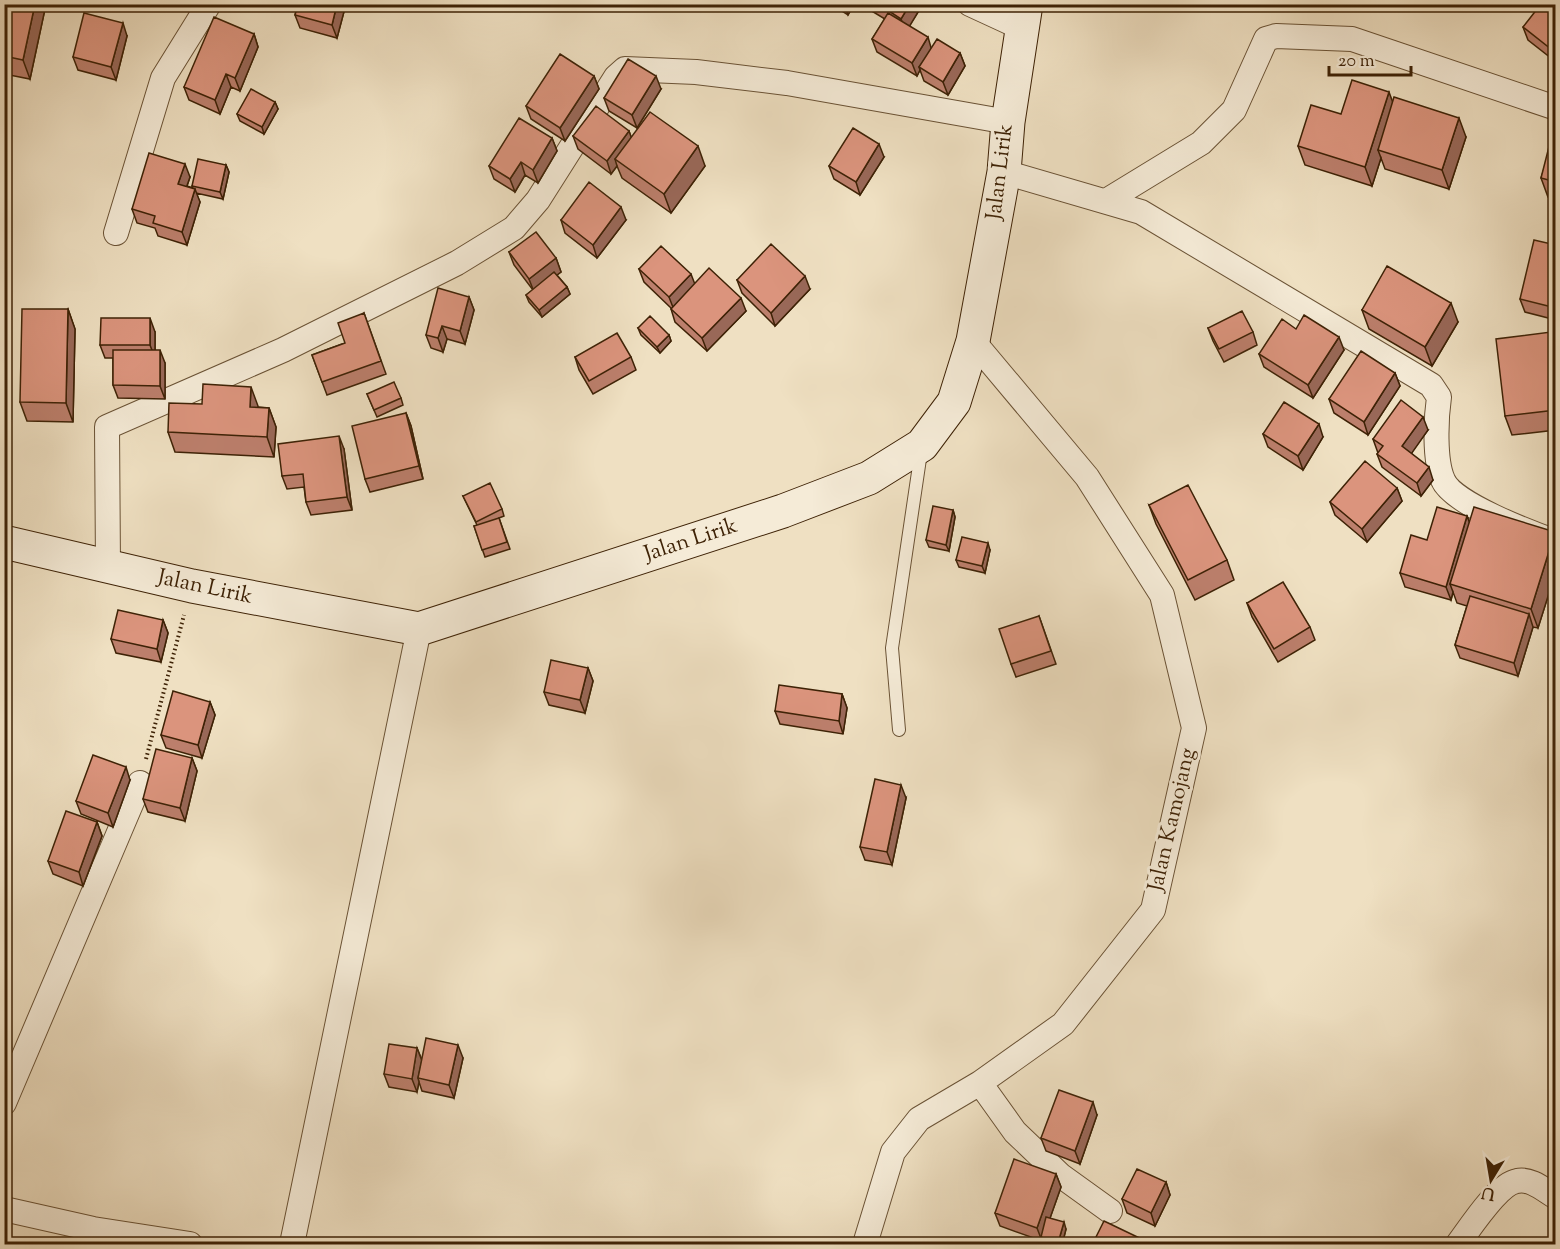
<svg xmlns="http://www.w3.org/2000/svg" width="1560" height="1249" font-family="'Sorts Mill Goudy',serif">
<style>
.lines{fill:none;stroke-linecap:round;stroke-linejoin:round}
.service-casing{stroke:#6a5235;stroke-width:14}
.minor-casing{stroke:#6a5235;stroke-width:26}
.secondary-casing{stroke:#3e2206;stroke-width:35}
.path{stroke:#3e2206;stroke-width:4;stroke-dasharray:1.5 3;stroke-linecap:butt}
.service{stroke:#f5ebd7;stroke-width:12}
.minor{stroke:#f5ebd7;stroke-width:24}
.secondary{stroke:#f5ebd7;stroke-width:33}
.wall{fill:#bc7f6c;stroke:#3e2206;stroke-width:1.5}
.shaded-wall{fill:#996858;stroke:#3e2206;stroke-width:1.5}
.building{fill:#db947d;stroke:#3e2206;stroke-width:1.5}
.labels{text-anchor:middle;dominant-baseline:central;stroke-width:6;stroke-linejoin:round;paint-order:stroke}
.street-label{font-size:22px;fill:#3e2206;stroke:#f5ebd7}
</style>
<rect width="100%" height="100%" fill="#efe0c2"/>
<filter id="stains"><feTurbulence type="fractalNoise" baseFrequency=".00333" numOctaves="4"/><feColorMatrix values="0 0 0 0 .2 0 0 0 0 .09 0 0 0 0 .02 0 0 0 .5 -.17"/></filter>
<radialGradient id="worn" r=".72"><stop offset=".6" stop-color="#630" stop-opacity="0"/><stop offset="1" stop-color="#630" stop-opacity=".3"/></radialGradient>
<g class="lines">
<g class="service-casing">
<path id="service" d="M899,730L892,648L921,452"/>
</g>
<g class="minor-casing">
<path id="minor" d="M970,4L1022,28
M1004,172L1141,212L1431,385L1439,397C1436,418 1434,460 1443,480C1453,504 1531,533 1556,542
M1106,201L1201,143L1234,110L1266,39L1276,36L1352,39L1556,108
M116,233L163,78L209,4
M108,566L107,427L283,350L457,263L514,228L538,200L616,77L625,69L696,72L787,83L1008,122
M980,1083L1015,1132L1060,1175L1110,1211
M4,1103L140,783
M4,1209L93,1229L190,1244
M292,1244L419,629
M865,1244L893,1152L919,1119L980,1083L1063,1024L1153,910L1194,728L1162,595L1087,477L973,341
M1458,1244C1470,1228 1498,1184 1517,1181C1531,1178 1544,1190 1556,1197"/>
</g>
<g class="secondary-casing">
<path id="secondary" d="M4,542L192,586L419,629L783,511L869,478L922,445L954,402L973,341L1004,172L1008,122L1026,4"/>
</g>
<path class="path" d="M146,759L184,615"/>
<use href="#service" class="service"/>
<use href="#minor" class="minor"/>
<use href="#secondary" class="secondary"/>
</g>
<path class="wall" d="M4,4L45,9L30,79L4,74Z
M298,4H346L337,38L300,28L295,15Z
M831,4H854L848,15Z
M864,4H923L909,26L931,48L960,53L965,66L948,95L924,81L920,70L917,76L877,52L872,39L885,19L865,7Z
M1556,4V62L1528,40L1523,27Z
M254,34L258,47L240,91L231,87L220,114L189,100L184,87Z
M127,36L116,80L78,70L73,57Z
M594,76L599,89L565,141L531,119L526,106Z
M661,89L637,128L609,111L604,98Z
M275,102L278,109L264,134L240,121L237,114Z
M1392,102L1466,137L1449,189L1385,169L1381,158L1372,186L1305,165L1298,146L1341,114Z
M629,131L631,137L705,166L671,213L622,178L617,166L611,174L578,149L573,136Z
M1556,132V199L1548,197L1541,178Z
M552,138L557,151L538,183L525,175L515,192L494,179L489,166Z
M884,157L860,195L834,179L829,166Z
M226,165L229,172L223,199L196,193L200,202L187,245L158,236L155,228L137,223L132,209L190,177L187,186L193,188L192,186Z
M561,220H626L597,258L565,233Z
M1556,245V320L1525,312L1520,299Z
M509,252L556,258L561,272L557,275L567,287L570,294L542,317L529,302L526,295L533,290L514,265Z
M639,269L694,284L746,311L707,351L675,322L671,309V308L644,282Z
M737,280L810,289L775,326L742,293Z
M469,297L474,310L465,344L447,339L443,352L431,348L426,335Z
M68,309L75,329L73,422L27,421L20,402Z
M1362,310L1458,322L1432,366L1369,329Z
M364,313L386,374L327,395L312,355L345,343Z
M638,328L669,335L671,341L660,353L641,335Z
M1208,328L1253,332L1257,345L1224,362L1213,341Z
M155,332V350L165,363V399L118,398L113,385V358H105L100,345Z
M1556,344V430L1512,435L1505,416Z
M1344,350L1313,398L1264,367L1259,354Z
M575,357H631L636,370L593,394L579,370Z
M1395,373L1400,386L1368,435L1334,413L1329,399Z
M367,394L401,398L403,405L377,417Z
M258,407L269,408L276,427L274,457L175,452L168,432Z
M406,413L411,426L423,479L370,492L365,479Z
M1428,430L1411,453L1433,480L1421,496L1382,467L1377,454L1378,453L1373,439Z
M1263,434L1323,437L1303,470L1268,447Z
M344,449L352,510L311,515L306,502L304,487L287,489L282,476Z
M1397,488L1402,501L1367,542L1335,515L1330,502Z
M463,496L502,509L504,516L499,518L510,549L485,557L474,526L477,525Z
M1149,505L1227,560L1234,580L1195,600L1156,524Z
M953,510L955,517L949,551L929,547L926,540Z
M1467,516L1469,521L1555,532L1556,534V571L1538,628L1533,627L1518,676L1460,658L1455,645L1467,606L1457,603L1453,592L1451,600L1405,587L1400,573L1427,540Z
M990,550L985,573L959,567L956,560Z
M1247,603L1310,627L1315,640L1278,662L1252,617Z
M1039,616L1056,664L1016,677L1011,664Z
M163,620L168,633L161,662L116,653L111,639Z
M588,668L593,681L585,713L549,705L544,692Z
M842,694L847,708L843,734L780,724L775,711Z
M210,702L215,715L202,758L166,748L161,735Z
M192,758L197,771L185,821L148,812L143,799Z
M130,780L113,827L81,814L76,801Z
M906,798L892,865L865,860L860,847Z
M97,822L102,836L83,886L53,874L48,861Z
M417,1048L422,1060L463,1058L454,1098L422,1091L419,1082L417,1092L389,1087L384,1074Z
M1097,1115L1080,1164L1046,1151L1041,1138Z
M1056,1174L1061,1187L1050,1218L1066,1229L1062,1245H1045L1043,1244L1042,1240V1241L1000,1226L995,1213Z
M1166,1182L1170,1195L1155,1226L1127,1213L1122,1199Z"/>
<path class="shaded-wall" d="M35,4H44L45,9L30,79L23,60Z
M337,4H346L337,38L332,25Z
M844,4H854L848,15Z
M910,4H923L906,32L901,19Z
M123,23L127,36L116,80L111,67Z
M254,34L258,47L240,91L235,78Z
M928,37L932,51L919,67L920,70L917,76L912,63Z
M960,53L965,66L948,95L943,82Z
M226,74L231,87L220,114L215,100Z
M594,76L599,89L565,141L560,128Z
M656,76L661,89L637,128L632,115Z
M1389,92L1396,111L1378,150L1381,158L1372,186L1365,167Z
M275,102L278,109L264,134L262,127Z
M1459,118L1466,137L1449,189L1442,170Z
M629,131L634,145L615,159L617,166L611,174L607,161Z
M552,138L557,151L538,183L533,170Z
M879,144L884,157L860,195L856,182Z
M698,146L705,166L671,213L664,194Z
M521,162L525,175L515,192L510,179Z
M185,164L190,177L183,197L178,184Z
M226,165L229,172L223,199L220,192Z
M195,189L200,202L187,245L182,232Z
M621,207L626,220L597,258L593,245Z
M556,258L561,272L534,292L529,279Z
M691,274L696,287L674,310L669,297Z
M805,276L810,289L775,326L771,313Z
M567,287L570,294L542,317L539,310Z
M469,297L474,310L465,344L460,331Z
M741,298L746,311L707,351L702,338Z
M1451,303L1458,322L1432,366L1425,347Z
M68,309L75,329L73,422L66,403Z
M150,318L155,332V358L150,345Z
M4,325L7,331L5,385L4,383Z
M442,326L447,339L443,352L438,338Z
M1551,332L1556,344V369Z
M669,335L671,341L660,353L657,347Z
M1339,337L1344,350L1313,398L1308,385Z
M160,350L165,363V399L160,386Z
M1395,373L1400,386L1368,435L1364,422Z
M251,387L258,406L257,426L250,407Z
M269,408L276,427L274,457L267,437Z
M406,413L411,426L423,479L419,466Z
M1423,417L1428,430L1407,460L1402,446Z
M1319,424L1323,437L1303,470L1298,456Z
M339,436L344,449L352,510L347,497Z
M1429,467L1433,480L1421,496L1417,483Z
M1397,488L1402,501L1367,542L1362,529Z
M953,510L955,517L949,551L946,545Z
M1467,516L1472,529L1450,584L1453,592L1451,600L1446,587Z
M1555,532L1556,534V571L1538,628L1531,609Z
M988,543L990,550L985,573L982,566Z
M1529,614L1533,627L1518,676L1514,663Z
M163,620L168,633L161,662L157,649Z
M588,668L593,681L585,713L580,700Z
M842,694L847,708L843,734L839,721Z
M210,702L215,715L202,758L198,745Z
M192,758L197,771L185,821L180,808Z
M126,767L130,780L113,827L108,813Z
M901,785L906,798L892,865L887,852Z
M97,822L102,836L83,886L79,872Z
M458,1045L463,1058L454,1098L449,1085Z
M417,1048L422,1061L418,1078L419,1082L417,1092L412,1079Z
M1093,1102L1097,1115L1080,1164L1075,1151Z
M1056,1174L1061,1187L1043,1238L1041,1237L1042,1241L1037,1228Z
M1166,1182L1170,1195L1155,1226L1151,1213Z
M1064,1222L1066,1229L1062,1245H1059L1058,1243Z"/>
<path class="building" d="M4,4H35L23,60L4,56Z
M298,4H337L332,25L295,15Z
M878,4H910L901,19Z
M1541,4H1556V53L1523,27Z
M84,13L123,23L111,67L73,57Z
M888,13L928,37L912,63L872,39Z
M214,17L254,34L235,78L226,74L215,100L184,87Z
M937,39L960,53L943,82L919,67Z
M560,54L594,76L560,128L526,106Z
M628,59L656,76L632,115L604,98Z
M1352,80L1389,92L1365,167L1298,146L1311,105L1341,114Z
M251,89L275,102L262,127L237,114Z
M1394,97L1459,118L1442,170L1378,150Z
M596,106L629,131L607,161L573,136Z
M650,112L698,146L664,194L615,159Z
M519,118L552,138L533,170L521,162L510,179L489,166Z
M853,128L879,144L856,182L829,166Z
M1553,131L1556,132V182L1541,178Z
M149,153L185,164L178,184L195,189L182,232L153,223L155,216L132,209Z
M198,159L226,165L220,192L192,186Z
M589,182L621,207L593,245L561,220Z
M536,232L556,258L529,279L509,252Z
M1534,240L1556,245V308L1520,299Z
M771,244L805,276L771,313L737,280Z
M661,246L691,274L669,297L639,269Z
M1387,266L1451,303L1425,347L1362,310Z
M709,268L741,298L702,338L671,309Z
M554,272L567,287L539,310L526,295Z
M438,288L469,297L460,331L442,326L438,338L426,335Z
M22,309H68L66,403L20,402Z
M1242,311L1253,332L1219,349L1208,328Z
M364,313L381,361L322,382L312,355L345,343L338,323Z
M1304,315L1339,337L1308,385L1259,354L1282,319L1296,329Z
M650,316L669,335L657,347L638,328Z
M101,318H150V345H100Z
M1551,332L1556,369V410L1505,416L1496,339Z
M617,333L631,357L589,381L575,357Z
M113,350H160V386L113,385Z
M1361,351L1395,373L1364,422L1329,399Z
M394,382L401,398L374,410L367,394Z
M203,384L251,387L250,407L269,408L267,437L168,432L169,403L202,404Z
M1401,400L1423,417L1402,446L1429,467L1417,483L1377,454L1383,446L1373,439Z
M1284,402L1319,424L1298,456L1263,434Z
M406,413L419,466L365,479L352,426Z
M339,436L347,497L306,502L303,474L282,476L278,444Z
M1365,461L1397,488L1362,529L1330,502Z
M490,483L502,509L476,522L463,496Z
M1188,485L1227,560L1188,580L1149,505Z
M933,506L953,510L946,545L926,540Z
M1437,507L1467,516L1446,587L1400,573L1411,535L1427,540Z
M1474,507L1555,532L1531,609L1450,584Z
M499,518L507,542L482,550L474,526Z
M962,537L988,543L982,566L956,560Z
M1283,582L1310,627L1274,649L1247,603Z
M1470,596L1529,614L1514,663L1455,645Z
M118,610L163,620L157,649L111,639Z
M1039,616L1051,651L1011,664L999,629Z
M551,660L588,668L580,700L544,692Z
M779,685L842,694L839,721L775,711Z
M173,691L210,702L198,745L161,735Z
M156,749L192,758L180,808L143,799Z
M93,755L126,767L108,813L76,801Z
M875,779L901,785L887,852L860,847Z
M66,811L97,822L79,872L48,861Z
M426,1038L458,1045L449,1085L418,1078Z
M389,1044L417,1048L412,1079L384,1074Z
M1059,1090L1093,1102L1075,1151L1041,1138Z
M1014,1159L1056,1174L1037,1228L995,1213Z
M1137,1169L1166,1182L1151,1213L1122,1199Z
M1046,1217L1064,1222L1058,1243L1041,1237Z
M1104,1221L1154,1245H1092Z"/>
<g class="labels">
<g class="street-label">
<text transform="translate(1001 172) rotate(-83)">Jalan Lirik</text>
<text transform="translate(691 541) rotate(-18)">Jalan Lirik</text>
<text transform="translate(205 588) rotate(12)">Jalan Lirik</text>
<text transform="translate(1173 820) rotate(-77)">Jalan Kamojang</text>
</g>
</g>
<rect width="1560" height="1249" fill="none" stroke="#efe0c2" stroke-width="24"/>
<rect x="6" y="6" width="1548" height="1237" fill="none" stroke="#3e2206" stroke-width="3"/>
<rect x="12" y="12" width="1536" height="1225" fill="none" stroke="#3e2206" stroke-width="1.5"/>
<g transform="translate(1491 1180) rotate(191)" stroke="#f5ebd7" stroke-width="4.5" paint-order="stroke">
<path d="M0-4.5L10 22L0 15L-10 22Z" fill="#3e2206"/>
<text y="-9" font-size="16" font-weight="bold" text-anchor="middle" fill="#3e2206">U</text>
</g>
<path d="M1329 66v9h82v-9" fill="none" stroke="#3e2206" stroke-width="3"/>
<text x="1338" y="66" font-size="18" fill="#3e2206" stroke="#f5ebd7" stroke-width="4.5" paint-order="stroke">20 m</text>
<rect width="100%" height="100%" filter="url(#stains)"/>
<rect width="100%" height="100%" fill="url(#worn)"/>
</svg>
